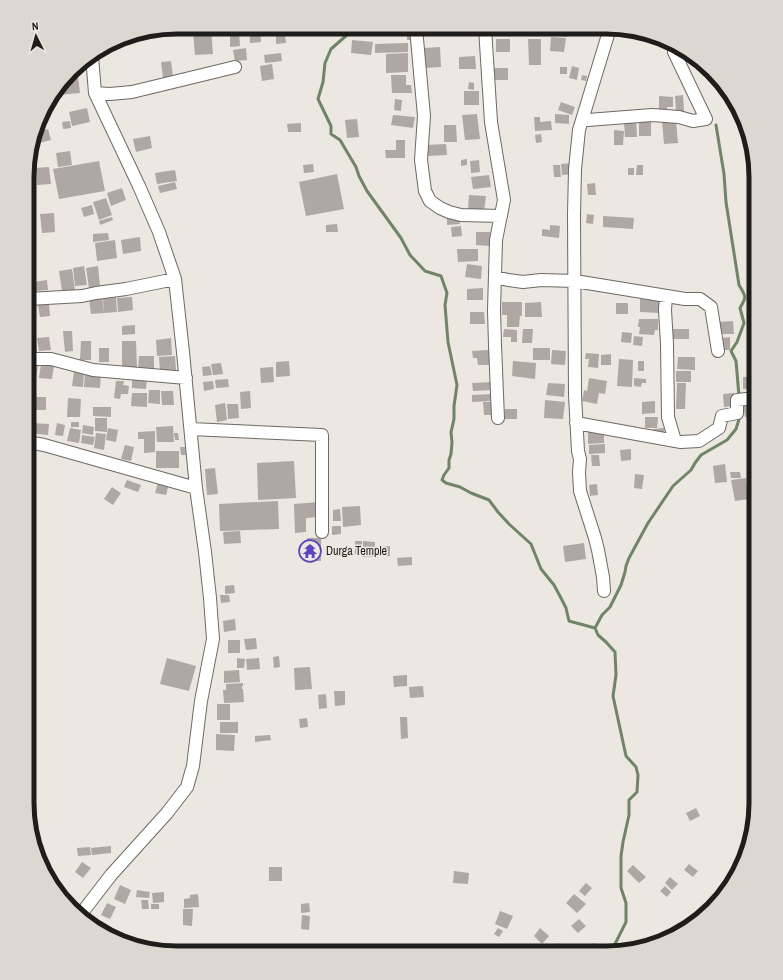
<svg xmlns="http://www.w3.org/2000/svg" width="783" height="980" font-family="'Archivo Narrow',sans-serif">
<style>
.lines{fill:none;stroke-linecap:round;stroke-linejoin:round}
.stream{stroke:#708568;stroke-width:3}
.building{fill:#afa7a4}
.minor-casing{stroke:#6d6963;stroke-width:14}
.minor{stroke:#fff;stroke-width:12}
.labels{text-anchor:middle;dominant-baseline:central;stroke-width:3;stroke-linejoin:round;paint-order:stroke}
.poi-label{font-size:12px;fill:#1f1d1b;stroke:#ece7e0;text-anchor:start}
.rim{fill:none;stroke:#1f1d1b;stroke-width:5}
</style>
<rect width="100%" height="100%" fill="#ece7e0"/>
<g class="lines">
<path class="stream" d="M351,28L347,35L331,49L325,63L323,82L318,99L331,126V134L340,140L356,167L359,176L367,191L401,238L410,255L425,271L441,276L447,293L445,305L448,342L457,385L454,406V419L451,432L452,443L451,454L449,460V468L444,475L442,480L446,483L460,487L471,493L489,500L498,512L509,524L531,544L541,569L554,585L562,600L566,608L569,621L595,628L598,635L606,642L615,652L616,675L613,696L626,756L636,767L638,775L637,792L629,800V815L623,842L621,856V888L626,903V922L614,946V953
M716,125L724,174L726,202L739,285C746,297 747,296 740,308L744,323L737,342L731,351L736,361L739,396
M595,628L602,615L610,607L621,585L625,572L626,566L629,558L648,523L673,486L691,470L695,463L701,455L727,440L736,429L740,416"/>
</g>
<path class="building" d="M249,27H260L261,42L250,43Z
M380,28H397L395,32Z
M407,28H412L413,40H407Z
M454,28H473L474,33L455,36Z
M553,28H568L567,37L552,35Z
M621,28H626L637,33V35L621,34Z
M211,30L213,54L195,55L193,32Z
M239,31L240,46L230,47V32Z
M285,34L286,43L276,44V35Z
M551,37L566,38L564,52L550,51Z
M496,39H510V52H496Z
M528,39H541V65H529Z
M352,40L373,42L371,55L351,53Z
M408,43V52L375,53V44Z
M440,47L441,67L425,68L424,48Z
M246,48L247,60L235,61L233,50Z
M281,53L282,61L265,63L264,55Z
M408,53V72L386,73V54Z
M475,56L476,69H459V57Z
M171,61L173,77L163,78L161,62Z
M272,64L274,79L262,81L260,66Z
M572,66L579,68L577,80L569,78Z
M560,67H567V74H560Z
M493,68H508V80H494Z
M391,75H406V85H411L412,93H392Z
M582,75L587,76L586,81L581,80Z
M78,76L80,93L59,95L58,89L67,77Z
M469,82L474,83V90L468,89Z
M464,91H479V105H464Z
M683,95L684,111L676,112L675,96Z
M659,96L673,97V107H667V112H659Z
M395,99L402,100L401,111L394,110Z
M561,102L575,107L572,115L558,110Z
M87,108L90,122L72,126L69,112Z
M45,109L46,120H41Z
M477,114L480,139L465,140L462,115Z
M555,114L569,115V124L555,123Z
M393,115L415,117L413,128L391,125Z
M534,117H540V122L551,121L552,130L535,131Z
M357,119L359,137L347,138L345,120Z
M70,121L71,128L63,129L62,122Z
M636,121L637,137H625L624,122Z
M651,121V136H639V122Z
M676,121L678,143L664,144L662,122Z
M301,123V132H288L287,124Z
M444,125H456L457,142H444Z
M48,129L51,140L39,143L36,134L37,132Z
M614,130L624,131L623,145H614Z
M541,134L542,142L536,143L535,135Z
M150,136L152,148L136,152L133,139Z
M396,140H405V158H386L385,150H396Z
M446,144L447,155L427,156L426,145Z
M70,151L72,165L58,167L56,153Z
M467,159V165L461,166V160Z
M479,160L480,172L471,173L470,161Z
M99,161L105,191L59,199L53,169Z
M573,163L574,174L562,175L561,164Z
M313,164L314,172L304,173L303,165Z
M553,165H560L561,177H554Z
M637,165H643V175H636Z
M49,167L51,184L37,185L36,168Z
M628,168H634V175H628Z
M175,170L177,181L157,184L155,173Z
M337,174L344,209L306,216L299,182Z
M489,175L491,187L473,189L471,177Z
M175,182L177,189L160,193L158,186Z
M595,183L596,195H588L587,184Z
M122,188L126,200L111,206L107,193Z
M469,195L486,196L484,212L468,211Z
M106,198L112,215L99,220L93,202Z
M92,205L94,214L84,217L81,208Z
M54,213L55,232L42,233L40,214Z
M587,214L594,215L593,224L586,223Z
M459,215L460,224L447,225V217Z
M603,216L634,218L633,229L603,227Z
M112,217L113,220L100,225L99,221Z
M30,219L32,234L28,235V220Z
M337,224L338,232H326V225Z
M550,225L560,226L559,238L542,236V229L550,230Z
M461,226L462,236L452,237L451,227Z
M476,232H490L489,246L476,245Z
M108,233L109,240L93,242V234Z
M140,237L141,251L123,254L121,240Z
M115,240L117,258L97,261L95,243Z
M457,249H478V261L458,262Z
M467,264L482,266L481,279L465,277Z
M84,266L87,285L75,286L73,268Z
M98,266L100,286L89,288L86,268Z
M28,269H33L34,281L28,282Z
M72,269L75,290L62,291L59,271Z
M47,280L48,290L34,291L33,282Z
M483,288V300H467V289Z
M102,297L104,313L91,314L89,298Z
M116,297L117,312L104,313L103,299Z
M132,297L133,310L118,312L117,298Z
M640,299L659,300V313L640,312Z
M502,302H522V316H520L519,327H507V315H502Z
M541,302L542,317H525V303Z
M616,303H628V314H616Z
M49,304L50,316L40,317L38,305Z
M470,312H484L485,324H470Z
M639,319H658V330H655L654,335L639,334L640,327H638Z
M733,321L734,334H719L718,322Z
M135,325V334L122,335V326Z
M504,329L517,330V342H511V337H503Z
M523,329H533L532,343H522Z
M673,329H689V339H673Z
M63,331H72L73,351L65,352Z
M622,332L632,333L631,343L621,342Z
M634,336L643,337L642,346L633,345Z
M28,337H36L37,353H28Z
M49,337L51,350L39,351L37,338Z
M730,337V350H722L721,338Z
M171,338L172,355L157,356L156,340Z
M81,341H91V360H80Z
M122,341H136L137,368H122Z
M99,348H109V362H99Z
M533,348H550V360H533Z
M489,350L490,365H478L477,358H473L472,351Z
M552,350L566,351L565,365L551,364Z
M586,353L599,354L598,368L588,367L589,359H585Z
M611,354V365H601V355Z
M139,356H154V371H138Z
M175,356L176,370L160,371L159,357Z
M678,357H695V370L677,369Z
M619,359L633,360L632,387L617,386Z
M289,361L290,376L276,377V362Z
M513,361L536,363L535,379L512,376Z
M638,361H644V371H638Z
M28,363L38,364L36,378L28,376Z
M221,363L223,374L213,375L211,364Z
M41,364L54,366L52,379L39,378Z
M210,366L212,375L203,376L202,367Z
M273,367L274,382L261,383L260,368Z
M74,371L84,372L83,387L72,386Z
M676,371H691V382H676Z
M85,372L101,373L100,388L84,387Z
M756,376V389H743V377Z
M132,377L147,378L146,389L132,388Z
M589,378L607,381L605,394L599,393L597,404L582,401L584,390L587,391Z
M634,378L646,379V383H642L641,387L634,386Z
M228,379L229,387L216,388L215,380Z
M116,381H124L123,385L129,386L128,394H121L120,399L114,398Z
M213,381L214,389L204,391L203,382Z
M491,382L492,390L473,391L472,383Z
M548,383L565,384L564,397L546,395Z
M677,383H686L685,409H676Z
M149,390H160V404L148,403Z
M161,391H173L174,405H162Z
M250,391L251,408L241,409L240,392Z
M132,393H147V407L131,406Z
M734,393V406L724,407L723,394Z
M491,394V401L472,402V395Z
M34,397H46V410H33Z
M68,398L81,399L80,417H67Z
M545,400L565,402L563,419L544,418Z
M655,401V413L642,414V402Z
M483,402H491V415H484Z
M225,403L227,420L217,422L215,405Z
M754,403L755,416L745,417L743,404Z
M227,404H238L239,418L228,419Z
M93,407H111V417L93,416Z
M505,409H517V419H505Z
M645,417H658L657,428H645Z
M95,418H107V432L95,431Z
M71,422H79V427H71Z
M31,423L49,424L48,435L29,433Z
M57,423L65,425L63,436L55,435Z
M83,425L94,427L93,435L82,433Z
M173,426L174,442H157L156,427Z
M70,428L81,430L79,443L67,441Z
M108,428L118,430L116,442L106,440Z
M664,428V435H653V429Z
M155,431V452L144,453V439H138V432Z
M588,431H604V443L588,444Z
M96,433L106,434L104,450L94,448Z
M174,433H178L179,440H175Z
M82,435L95,437L93,445L81,443Z
M605,444V453L589,454V445Z
M125,445L134,447L131,461L121,459Z
M180,447H185L186,455H181Z
M631,449V460L621,461L620,450Z
M156,451H179V468H156Z
M591,455H599L600,466H592Z
M294,461L296,498L258,500L257,463Z
M725,464L727,482L715,483L713,466Z
M215,468L218,494L207,495L205,469Z
M730,472H740L741,478H731Z
M635,474L644,475L642,489L634,488Z
M746,478L748,493L739,494L748,493L749,499L735,501L731,480Z
M127,480L141,485L138,492L124,487Z
M158,482L169,484L166,495L155,493Z
M597,484L598,495L590,496L589,485Z
M112,487L121,493L113,505L104,499Z
M278,501L279,529L220,531L219,504Z
M319,502L320,517L306,518V532L295,533L294,504Z
M360,506L361,525L343,527L342,507Z
M340,509L341,521H333V510Z
M332,526H341V534L332,535Z
M240,531L241,543L224,544L223,532Z
M307,538H321V561H307Z
M355,541H362V553L355,554Z
M363,541L375,542V557H363Z
M584,543L586,559L565,562L563,546Z
M390,546V556H376V547Z
M412,557V565L398,566L397,558Z
M234,585L235,593L225,594V586Z
M220,595H229L230,602L221,603Z
M235,619L236,630L224,632L223,621Z
M256,638L257,649L246,650L244,639Z
M228,640H240V653H228Z
M279,656L280,667L274,668L273,657Z
M167,658L196,666L189,691L160,684Z
M237,658L245,659L244,668H237Z
M259,658L260,669L247,670L246,659Z
M310,667L312,689L295,690L294,668Z
M239,670L240,682L224,683V671Z
M407,675V686L394,687L393,676Z
M243,683V686H242V689H243L244,702L224,703L223,690H226V684Z
M423,686L424,697L410,698L409,687Z
M334,691H345V705L335,706Z
M326,694L327,708L319,709L318,695Z
M217,704H230V720H217Z
M400,717H407L408,738L401,739Z
M307,718L308,727L300,728L299,719Z
M220,722H238V733H220Z
M216,734L235,735L234,751L216,750Z
M270,735L271,740L255,742V736Z
M696,808L700,816L690,821L686,813Z
M111,846V853L92,855L91,848Z
M90,847L91,855L78,856L77,848Z
M82,862L91,868L83,878L75,872Z
M689,864L698,871L693,877L684,870Z
M633,865L646,877L639,883L627,871Z
M269,867H282V881H269Z
M454,871L469,873L468,884L453,883Z
M670,877L678,884L672,890L665,883Z
M586,883L592,888L585,896L579,891Z
M120,885L131,890L125,904L114,899Z
M665,886L671,892L667,897L660,891Z
M137,890L150,892L149,898L136,897Z
M164,892V902L153,903L152,893Z
M61,893L69,894L68,901Z
M198,894L199,907L184,908V899L190,898V895Z
M574,894L586,904L577,913L566,903Z
M141,900H148L149,909H142Z
M107,903L116,907L110,919L101,915Z
M309,903L310,912L301,913V904Z
M151,904H159V909H151Z
M183,909H193L192,926L183,925Z
M500,911L513,916L507,929L495,924Z
M302,915L310,916L309,930L301,929Z
M579,919L586,926L578,933L571,926Z
M687,922L689,925L682,932L679,928Z
M498,928L503,931L499,937L494,934Z
M540,928L549,936L542,944L534,936Z
M558,943L564,950L560,953H555L552,948Z
M593,943L603,947L601,953H589Z"/>
<g class="lines">
<g class="minor-casing">
<path id="minor" d="M416,28L424,116L421,160L425,191L430,201L440,208L449,212L461,215L501,216
M485,28L491,122L504,200L496,240L494,310L495,345L498,418
M95,93L110,94L132,92L235,67
M583,117L588,120L652,115L679,117L693,121L706,119L674,52V47
M496,277L508,280L523,282L541,280L575,281L685,299H700L711,307L718,351
M666,296L665,310L667,344L668,417L675,441
M28,299L82,296L96,293L126,289L175,279
M28,359H51L93,370L186,378
M576,423L681,442L699,441L719,428L722,416L737,413V400L756,398
M191,429L322,435V532
M28,442L44,445L196,488
M604,591L603,577L598,550L595,538L580,491L579,472L580,459L578,451L575,395L574,215L575,169L579,130L610,28
M81,914L111,875L167,813L187,787L193,766L201,701L213,639L210,598L205,552L196,488L183,352L175,279L159,232L139,186L95,93L92,56"/>
</g>
<use href="#minor" class="minor"/>
</g>
<defs>
<g id="temple-ring" transform="scale(1.15)"><circle r="9.5" fill="#ece7e0" stroke="#5846be" stroke-width="1.5"/><path d="M0-6L5-2H3V0L6.5 2.5H4V6H1.5V3h-3V6H-4V2.5H-6.5L-3 0V-2H-5Z" fill="#5846be"/></g>
</defs>
<g fill-rule="evenodd">
<use href="#temple-ring" x="310" y="551"/>
</g>
<g class="labels">
<g class="poi-label">
<text x="326" y="551">Durga Temple</text>
</g>
</g>
<path d="M0 0H783V980H0ZM177 34H606A143 143 0 0 1 749 177V803A143 143 0 0 1 606 946H177A143 143 0 0 1 34 803V177A143 143 0 0 1 177 34Z" fill="#dcd7d0" fill-rule="evenodd"/>
<path class="rim" d="M177 34H606A143 143 0 0 1 749 177V803A143 143 0 0 1 606 946H177A143 143 0 0 1 34 803V177A143 143 0 0 1 177 34Z"/>
<g transform="translate(36 36) rotate(355)" stroke="#ece7e0" stroke-width="3" paint-order="stroke">
<path d="M0-3L7 15L0 10L-7 15Z" fill="#1f1d1b"/>
<text y="-6" font-size="11" font-weight="bold" text-anchor="middle" fill="#1f1d1b">N</text>
</g>
</svg>
